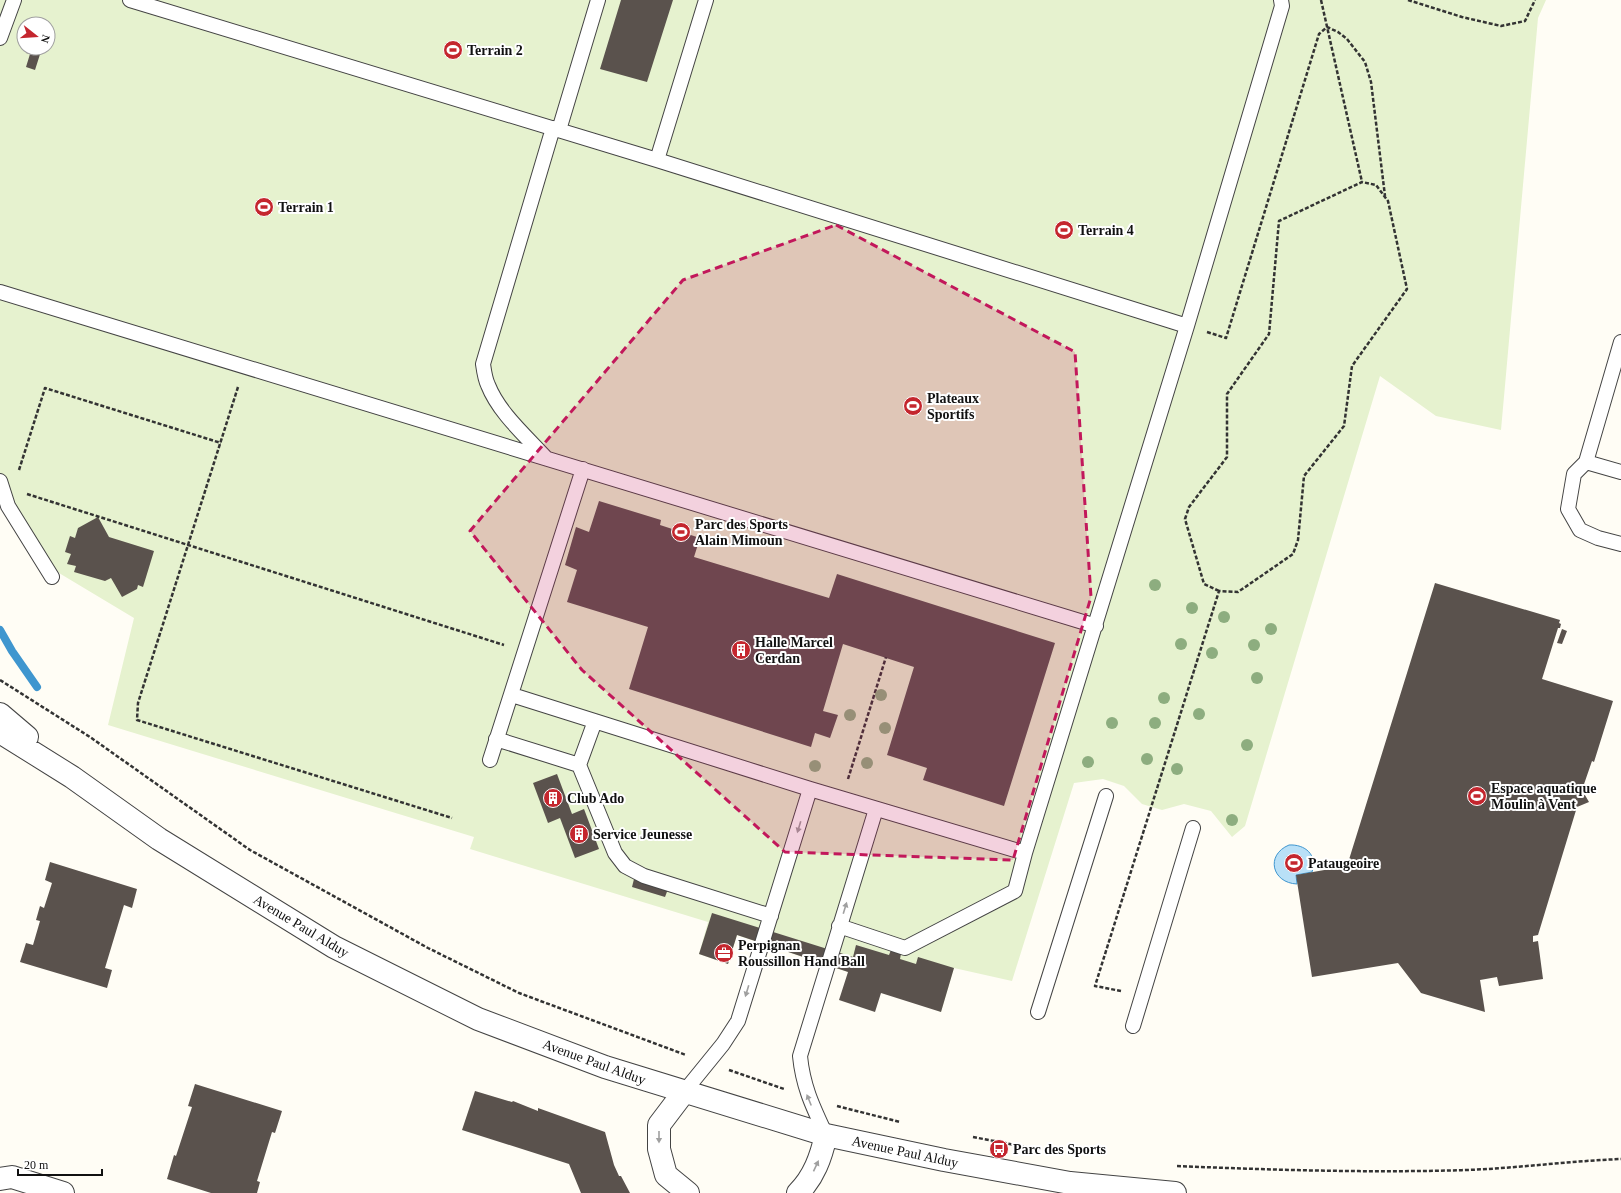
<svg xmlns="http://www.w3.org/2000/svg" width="1621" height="1193" font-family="Georgia,serif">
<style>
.pitch{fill:#e6f2cf;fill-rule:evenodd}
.water{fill:#b9e0f7;stroke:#3f96cf}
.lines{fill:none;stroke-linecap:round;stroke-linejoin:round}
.stream{stroke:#3f96cf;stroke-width:8}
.building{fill:#5a524d}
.lane-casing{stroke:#444;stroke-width:16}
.street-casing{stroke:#444;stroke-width:24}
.path{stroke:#333;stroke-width:2.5;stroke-dasharray:4 2;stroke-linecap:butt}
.lane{stroke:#fff;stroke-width:14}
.street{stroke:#fff;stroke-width:22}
.tree{fill:#8dad7f}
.oneway{fill:#a0a0a0}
.marked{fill:#c2185b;fill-opacity:0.2;stroke:#c2185b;stroke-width:3;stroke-dasharray:8 5;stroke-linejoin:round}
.labels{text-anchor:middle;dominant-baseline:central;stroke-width:4;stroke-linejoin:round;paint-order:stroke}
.poi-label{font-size:14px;font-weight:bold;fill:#111;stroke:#fff;text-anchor:start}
.street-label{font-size:14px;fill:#111;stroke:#fff}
</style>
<rect width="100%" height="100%" fill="#fffdf5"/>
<path class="pitch" d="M0,0H1546L1538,18L1501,430L1436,416L1380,376L1245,826L1232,837L1211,811L1184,804L1162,810L1142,804L1124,786L1103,779L1074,783L1012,981L954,968L941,1012L848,972L737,935L728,964L699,954L708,922L470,849L474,837L108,725L134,618L59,573L0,491ZM24,24H48V48H24Z"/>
<path class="water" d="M1289,845C1305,844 1318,855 1312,872L1296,875L1297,884C1272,883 1265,855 1289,845Z"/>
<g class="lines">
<path class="stream" d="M0,630L12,651L37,687"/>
</g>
<path class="building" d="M621,0H673L647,82L600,69Z
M28,48H42L35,70L26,67L30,54L26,53Z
M599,501L661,520L660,525L700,538L694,557L829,598L837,574L1055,643L1004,806L923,780L927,768L887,755L914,667L843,644L823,711L838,715L830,738L815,733L811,747L629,689L648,627L567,602L577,570L565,565L576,527L589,532Z
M98,517L109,537L154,551L143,587L138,585L137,589L122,597L111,578L105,581L74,572L76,566L67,564L71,554L65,552L70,536L75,538L78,528Z
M1435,583L1560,620L1559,623L1561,624L1560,628H1558L1542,679L1613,701L1594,762L1592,761L1582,790L1589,802L1577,807L1538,935L1533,936V942L1538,941L1543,979L1499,986L1497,977L1480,980L1485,1012L1421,993L1398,963L1312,977L1296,875L1347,866Z
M1562,629L1567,631L1562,644L1557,643Z
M557,774L572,814L584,809L599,849L575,858L560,818L548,823L533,783Z
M50,862L137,889L132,908L124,905L105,968L112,970L107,988L20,962L26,943L33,945L40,921L36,920L40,906L44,908L52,883L45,880Z
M634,879L668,889L665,897L632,887Z
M712,913L853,957L856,945L889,955L891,950L901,954L900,959L916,964L918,957L954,968L941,1012L881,993L875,1012L839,1000L848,972L737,935L728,964L699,954Z
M195,1084L282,1111L275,1133L272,1132L257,1181L260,1182L257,1193H211L167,1179L174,1155L176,1156L192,1107L188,1106Z
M475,1091L512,1102L513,1101L538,1111V1108L605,1132L614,1165L619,1176H621L630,1193H581L569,1164L462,1130Z"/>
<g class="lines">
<g class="lane-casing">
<path id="lane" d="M130,0L657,160L1187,326
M0,38L14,0
M559,130L598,0
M657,160L706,0
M0,292L1096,626
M546,458C526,436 499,413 488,385C485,379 484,371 483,364L553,128
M1586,462L1621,342
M1621,472L1586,462L1574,474L1568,509L1580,530L1598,538L1621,544
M0,481L8,506L52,577
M512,695L810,789L1025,853L1187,326L1282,6L1281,0
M595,721L579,765L615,853L625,866L644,876L771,916
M496,739L579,765
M490,760L583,469
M839,926L905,948L1015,891L1025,853
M1038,1012L1106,796
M1133,1026L1193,828
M684,1092L723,1044L738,1021L810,789
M826,1135C813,1107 803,1087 800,1056L876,809"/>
</g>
<g class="street-casing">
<path id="street" d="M0,714L27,737
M0,732L72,777L159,839L334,947L478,1019L605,1067L826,1135L944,1160L1070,1183L1175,1193
M684,1092L659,1125V1149L666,1175L688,1193
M0,1179L12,1177L63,1193
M798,1193C814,1177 821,1157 826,1135"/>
</g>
<path class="path" d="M1321,0L1362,182
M1408,0L1462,17L1501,26L1525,21L1535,0
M1207,332L1226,338L1319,34L1327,27L1338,32L1347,39L1365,62L1371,82L1385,196
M238,387L138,703L137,720L452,818
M19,470L45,388L221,443
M27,494L504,645
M0,680L90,737L250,850L428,948L519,993L686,1055
M848,779L886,657
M1121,991L1095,986L1219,591L1238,592L1293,554L1298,540L1304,476L1344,426L1352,366L1407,289L1388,201L1376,185L1362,182L1279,221L1269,334L1227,394V457L1189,507L1185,519L1204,584L1219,591
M729,1070L784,1089
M837,1106L900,1122
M973,1137L1031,1148
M1177,1166C1273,1170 1370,1173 1467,1170C1519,1168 1570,1161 1621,1159"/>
<use href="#lane" class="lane"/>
<use href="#street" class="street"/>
</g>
<g class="tree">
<circle cx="1155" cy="585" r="6"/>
<circle cx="1192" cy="608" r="6"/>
<circle cx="1224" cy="617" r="6"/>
<circle cx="1271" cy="629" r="6"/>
<circle cx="1181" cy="644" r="6"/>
<circle cx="1254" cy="645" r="6"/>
<circle cx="1212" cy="653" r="6"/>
<circle cx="1257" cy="678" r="6"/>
<circle cx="881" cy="695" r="6"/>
<circle cx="1164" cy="698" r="6"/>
<circle cx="1199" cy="714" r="6"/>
<circle cx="850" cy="715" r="6"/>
<circle cx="1112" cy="723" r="6"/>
<circle cx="1155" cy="723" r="6"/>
<circle cx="885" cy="728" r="6"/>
<circle cx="1247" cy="745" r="6"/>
<circle cx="1147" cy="759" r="6"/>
<circle cx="1088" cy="762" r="6"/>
<circle cx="867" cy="763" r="6"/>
<circle cx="815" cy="766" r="6"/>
<circle cx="1177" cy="769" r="6"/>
<circle cx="1232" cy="820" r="6"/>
</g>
<defs><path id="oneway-solid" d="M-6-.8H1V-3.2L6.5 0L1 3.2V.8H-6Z"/></defs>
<g class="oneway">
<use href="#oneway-solid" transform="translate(799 827) rotate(107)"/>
<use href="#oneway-solid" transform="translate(845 908) rotate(-73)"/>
<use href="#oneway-solid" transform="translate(747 991) rotate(107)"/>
<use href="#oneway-solid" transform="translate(809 1100) rotate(-112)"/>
<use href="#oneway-solid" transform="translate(659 1137) rotate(90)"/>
<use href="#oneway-solid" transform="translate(816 1166) rotate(-65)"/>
</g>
<path class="marked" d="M836,225L1075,352L1091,597L1013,860L785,852L582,670L470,531L683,280Z"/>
<defs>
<g id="stadium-disc" transform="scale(1)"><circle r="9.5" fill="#c4262e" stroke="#fff"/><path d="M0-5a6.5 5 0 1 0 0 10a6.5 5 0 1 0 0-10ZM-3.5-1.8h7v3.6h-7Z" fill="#fff"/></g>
<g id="building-disc" transform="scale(1)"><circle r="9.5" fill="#c4262e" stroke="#fff"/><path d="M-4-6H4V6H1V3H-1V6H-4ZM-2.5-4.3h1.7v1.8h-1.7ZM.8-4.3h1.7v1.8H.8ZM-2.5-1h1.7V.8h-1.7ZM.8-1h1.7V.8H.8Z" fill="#fff"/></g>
<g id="office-disc" transform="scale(1)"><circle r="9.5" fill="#c4262e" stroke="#fff"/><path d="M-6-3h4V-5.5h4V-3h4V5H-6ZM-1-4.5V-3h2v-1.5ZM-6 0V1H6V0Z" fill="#fff"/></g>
<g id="bus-disc" transform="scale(1)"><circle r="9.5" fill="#c4262e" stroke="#fff"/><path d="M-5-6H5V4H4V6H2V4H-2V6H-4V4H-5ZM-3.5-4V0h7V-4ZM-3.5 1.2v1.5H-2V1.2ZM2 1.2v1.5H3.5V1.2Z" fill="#fff"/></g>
</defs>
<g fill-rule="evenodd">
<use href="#stadium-disc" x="453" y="50"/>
<use href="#stadium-disc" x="264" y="207"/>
<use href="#stadium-disc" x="1064" y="230"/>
<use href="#stadium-disc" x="913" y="406"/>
<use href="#stadium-disc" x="681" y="532"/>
<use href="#building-disc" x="741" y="650"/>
<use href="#stadium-disc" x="1477" y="796"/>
<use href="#building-disc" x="553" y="798"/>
<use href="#building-disc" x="579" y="834"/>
<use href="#stadium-disc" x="1294" y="863"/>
<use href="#office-disc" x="724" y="953"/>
<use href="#bus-disc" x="999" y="1149"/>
</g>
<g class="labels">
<g class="poi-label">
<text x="467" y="50">Terrain 2</text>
<text x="278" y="207">Terrain 1</text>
<text x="1078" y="230">Terrain 4</text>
<text x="927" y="398">Plateaux<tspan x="927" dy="16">Sportifs</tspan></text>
<text x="695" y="524">Parc des Sports<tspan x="695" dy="16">Alain Mimoun</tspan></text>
<text x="755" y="642">Halle Marcel<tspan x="755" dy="16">Cerdan</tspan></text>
<text x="1491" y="788">Espace aquatique<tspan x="1491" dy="16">Moulin à Vent</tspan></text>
<text x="567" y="798">Club Ado</text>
<text x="593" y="834">Service Jeunesse</text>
<text x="1308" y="863">Pataugeoire</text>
<text x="738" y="945">Perpignan<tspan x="738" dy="16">Roussillon Hand Ball</tspan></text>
<text x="1013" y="1149">Parc des Sports</text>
</g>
<g class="street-label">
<text transform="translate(301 926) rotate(31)">Avenue Paul Alduy</text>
<text transform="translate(594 1062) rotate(20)">Avenue Paul Alduy</text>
<text transform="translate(905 1152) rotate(12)">Avenue Paul Alduy</text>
</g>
</g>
<g transform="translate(36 36) rotate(107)"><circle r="19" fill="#ffffff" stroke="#a0a0a0"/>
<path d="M0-3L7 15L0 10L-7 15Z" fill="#c4262e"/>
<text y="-6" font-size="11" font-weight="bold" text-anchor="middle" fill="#111111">N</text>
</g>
<path d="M18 1169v6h84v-6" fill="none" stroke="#111111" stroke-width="2"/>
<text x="24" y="1169" font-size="12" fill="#111111" stroke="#ffffff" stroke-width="3" paint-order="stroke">20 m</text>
</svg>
